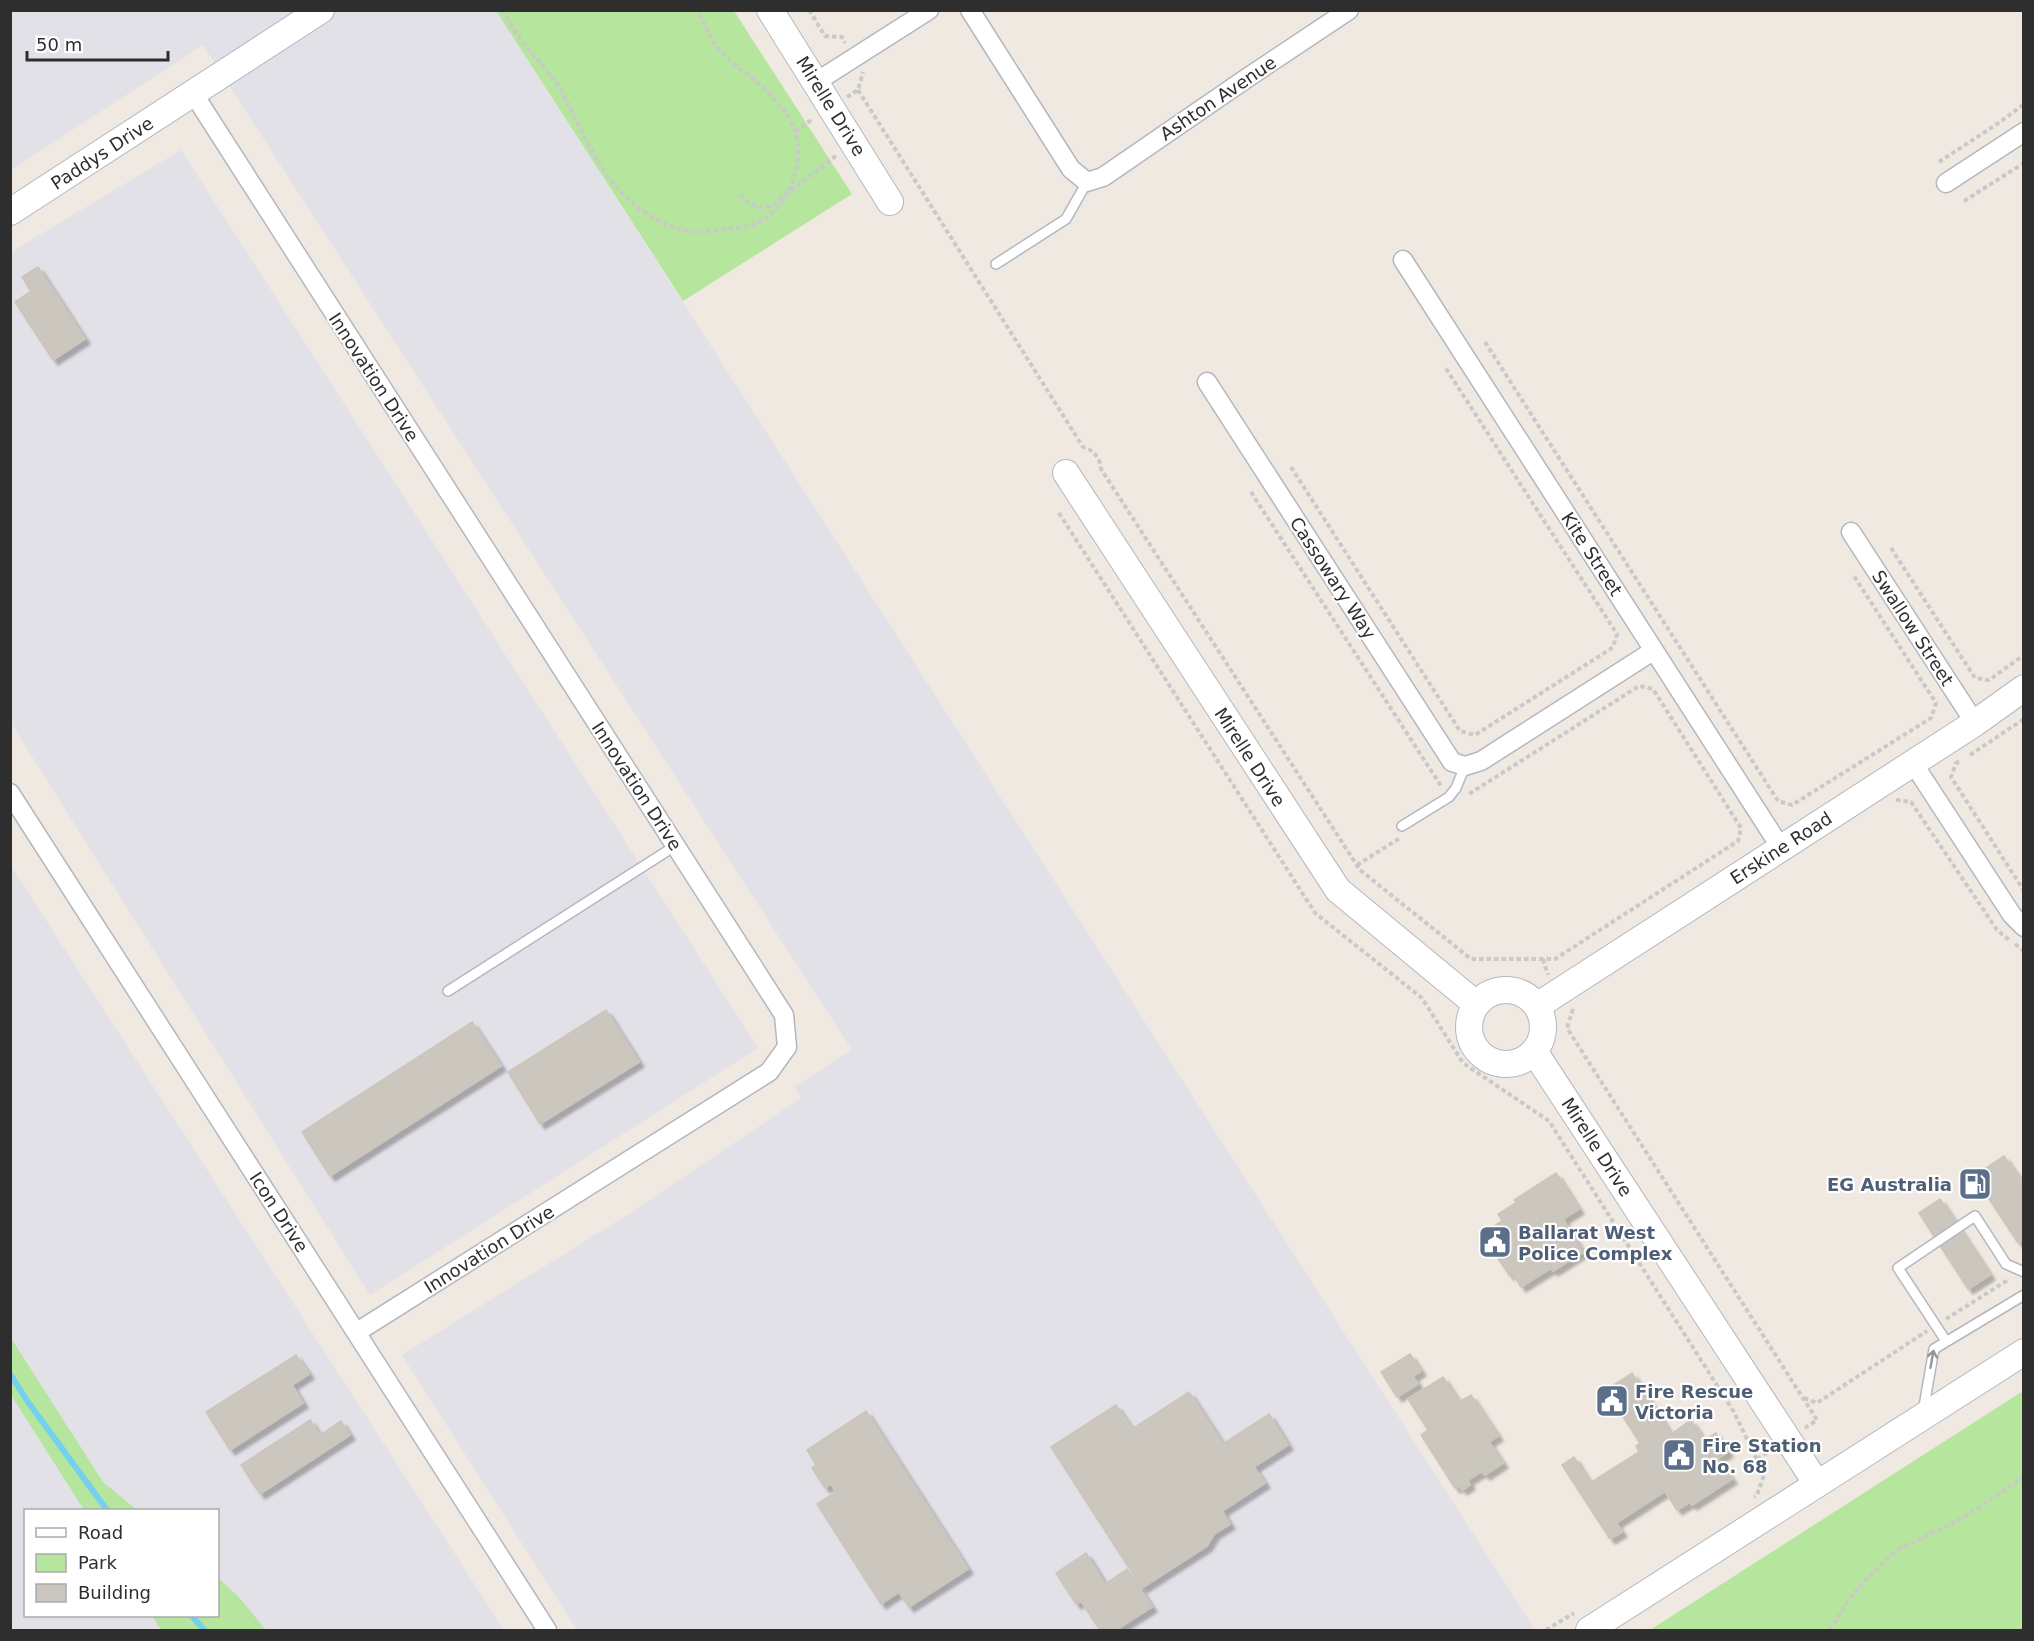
<svg xmlns="http://www.w3.org/2000/svg" width="2034" height="1641" font-family="'DejaVu Sans',sans-serif">
<style>
.industrial{fill:#e3e1e8;fill-rule:evenodd}
.green{fill:#b6e59e}
.lines{fill:none;stroke-linecap:round;stroke-linejoin:round}
.stream{stroke:#75cff0;stroke-width:6}
.building{fill:#cbc7bf;stroke:#cbc5ba;stroke-width:1.5;filter:url(#shadow)}
.lane-casing{stroke:#b4b7c1;stroke-width:12}
.street-casing{stroke:#b4b7c1;stroke-width:21}
.secondary-casing{stroke:#b4b7c1;stroke-width:28}
.path{stroke:#c9c9c9;stroke-width:4;stroke-dasharray:4.5 3;stroke-linecap:butt}
.lane{stroke:#fff;stroke-width:9}
.street{stroke:#fff;stroke-width:18}
.secondary{stroke:#fff;stroke-width:26}
.oneway{stroke:#969696}
.labels{text-anchor:middle;dominant-baseline:central;stroke-width:4.5;stroke-linejoin:round;paint-order:stroke}
.street-label{font-size:18px;fill:#2e2e2e;stroke:#fff}
.service-label{font-size:18px;font-weight:bold;fill:#4e5e75;stroke:#fff;text-anchor:start}
</style>
<defs>
<filter id="shadow"><feDropShadow dx="5" dy="5" stdDeviation="1.5" flood-color="#0004"/></filter>
</defs>
<rect width="100%" height="100%" fill="#efe9e1"/>
<path class="industrial" d="M11,11H496L1535,1630H577L402,1355L627,1215L801,1098L794,1087L852,1050L203,45L11,170Z
M181,150L758,1048L370,1295L11,723V252Z
M11,866L504,1630H11ZM26,1510H218V1616H26Z"/>
<path class="green" d="M496,11H734L852,194L683,301Z
M11,1338L103,1482L137,1510H84L11,1395Z
M2023,1391V1630H1650Z
M218,1578L238,1596L266,1630H161L152,1616H218Z"/>
<g class="lines">
<path class="stream" d="M10,1374L28,1402L107,1510
M192,1616L204,1630"/>
</g>
<path class="building" d="M38,267L85,339L53,360L15,302L31,291L22,277Z
M606,1010L639,1062L540,1124L508,1072Z
M472,1022L501,1066L330,1176L302,1132Z
M2004,1156L2024,1185V1239L2018,1243L1974,1176Z
M1556,1173L1579,1209L1563,1219L1583,1252L1553,1271L1551,1268L1521,1287L1512,1273L1509,1275L1482,1234L1502,1221L1498,1214L1517,1202L1514,1200Z
M1940,1199L1990,1275L1968,1289L1919,1213Z
M1410,1354L1421,1371L1413,1376L1418,1384L1397,1397L1381,1372Z
M296,1355L309,1374L292,1385L303,1403L230,1450L206,1412Z
M1632,1373L1671,1434L1691,1420L1704,1440L1716,1433L1728,1452L1718,1458L1732,1479L1692,1505L1690,1502L1677,1510L1665,1491L1616,1523L1622,1532L1610,1539L1562,1465L1574,1457L1590,1483L1639,1452L1636,1446L1640,1443L1606,1390Z
M1443,1377L1459,1402L1471,1395L1498,1436L1489,1442L1503,1463L1485,1475L1482,1471L1468,1480L1470,1485L1462,1490L1458,1485L1455,1488L1421,1435L1428,1430L1408,1399Z
M1189,1392L1223,1444L1269,1414L1288,1445L1254,1467L1265,1483L1222,1511L1230,1524L1214,1534L1207,1546L1142,1588L1051,1447L1116,1405L1132,1429Z
M866,1411L968,1569L909,1607L899,1592L881,1604L817,1504L836,1492L831,1484L825,1488L812,1468L816,1465L807,1450Z
M310,1420L320,1435L341,1421L350,1435L260,1494L241,1465Z
M1086,1553L1105,1584L1127,1569L1152,1607L1116,1630H1100L1081,1601L1076,1604L1056,1573Z"/>
<g class="lines">
<g class="lane-casing">
<path id="lane" d="M996,264L1066,219L1087,182
M1402,826L1449,797L1456,788L1465,766
M448,991L675,846
M1946,1341L1898,1268L1975,1216L2006,1264L2024,1272
M1923,1412L1934,1349L2024,1295"/>
</g>
<g class="street-casing">
<path id="street" d="M970,10L1071,169L1087,182L1103,177L1247,78L1349,10
M816,82L929,10
M193,93L784,1015L787,1047L769,1072L357,1332
M1946,183L2024,132
M1403,260L1781,848
M1207,382L1452,762L1465,766L1481,761L1653,651
M1851,532L1975,723
M1913,763L2012,915L2024,927
M10,793L547,1630"/>
</g>
<g class="secondary-casing">
<path id="secondary" d="M770,10L890,202
M10,212L321,10
M1066,473L1338,890L1476,1004
M1469 1027a37 37 0 1 1 74 0a37 37 0 1 1-74 0Z
M1537,1006L1975,723L2024,688
M1534,1051L1817,1484
M1589,1630L2024,1352"/>
</g>
<path class="path" d="M503,10C516,39 539,59 557,84C581,124 596,172 632,203C650,218 675,231 698,232C707,232 717,230 726,229C737,228 751,227 761,221C776,213 785,199 792,183C797,170 799,157 798,143C794,116 771,94 751,77C743,70 734,65 726,57C714,44 704,28 699,10
M809,10L825,36L842,37L845,43
M858,90L1083,447C1094,450 1100,458 1101,469L1360,870L1471,959H1555L1738,841L1741,828L1653,689L1639,686L1469,794
M847,97L858,90L863,72
M795,131L813,119
M1939,162L2003,120L2024,104
M740,195C750,206 759,210 773,205L837,155
M1964,201L2024,163
M1485,342L1778,801L1792,805L1931,718L1936,703L1854,576
M1291,467L1460,731L1475,735L1609,650L1613,647L1617,634L1445,367
M1251,492L1441,786
M1059,513L1315,913L1422,998L1463,1063L1549,1121L1734,1412L1764,1475L1757,1495L1754,1497
M1891,548L1975,678L1989,680L2024,655
M1970,755L2024,719
M1959,762L1956,763L1951,777L2024,891
M1896,800L1911,802L1997,930L2009,940
M1357,865L1400,838
M2015,944L2024,951
M1543,959L1548,975
M1573,1009L1567,1028L1817,1420L1805,1428
M1946,1319L2008,1280
M1804,1398L1817,1403L1927,1331
M1757,1459L1771,1450
M1546,1630L1574,1613
M1830,1630L1846,1604L1864,1581L1897,1550L1963,1518L2024,1477"/>
<use href="#lane" class="lane"/>
<use href="#street" class="street"/>
<use href="#secondary" class="secondary"/>
</g>
<defs><path id="oneway-shaft" d="M-6 0H5M1.5-3L5.5 0L1.5 3" fill="none" stroke-width="1.6" stroke-linecap="round" stroke-linejoin="round" transform="scale(1.5)"/></defs>
<use class="oneway" href="#oneway-shaft" transform="translate(1932 1359) rotate(-80)"/>
<defs>
<g id="fuel-square" transform="scale(1.725)"><rect x="-9" y="-9" width="18" height="18" rx="4" fill="#5c6f8a" stroke="#fff"/><path d="M-5.5-6h7V0h2V4h1.3V-2.5L3-4.5l.8-.8L6-3V5H2.5V1h-1V6h-7ZM-4.2-4.7v3.2H.2V-4.7Z" fill="#fff"/></g>
<g id="civic-square" transform="scale(1.725)"><rect x="-9" y="-9" width="18" height="18" rx="4" fill="#5c6f8a" stroke="#fff"/><path d="M-.6-6.5H3V-4.5H.6V-3L4-1V1h2V6H-6V1h2V-1L-.6-3ZM-1.2 2.5V6h2.4V2.5Z" fill="#fff"/></g>
</defs>
<g fill-rule="evenodd">
<use href="#fuel-square" x="1975" y="1184"/>
<use href="#civic-square" x="1495" y="1242"/>
<use href="#civic-square" x="1612" y="1401"/>
<use href="#civic-square" x="1679" y="1455"/>
</g>
<g class="labels">
<g class="street-label">
<text transform="translate(1218 98) rotate(-34)">Ashton Avenue</text>
<text transform="translate(831 106) rotate(58)">Mirelle Drive</text>
<text transform="translate(102 153) rotate(-33)">Paddys Drive</text>
<text transform="translate(374 377) rotate(57)">Innovation Drive</text>
<text transform="translate(1592 554) rotate(57)">Kite Street</text>
<text transform="translate(1333 578) rotate(57)">Cassowary Way</text>
<text transform="translate(1913 628) rotate(57)">Swallow Street</text>
<text transform="translate(1250 757) rotate(57)">Mirelle Drive</text>
<text transform="translate(637 786) rotate(57)">Innovation Drive</text>
<text transform="translate(1781 848) rotate(-33)">Erskine Road</text>
<text transform="translate(1597 1147) rotate(57)">Mirelle Drive</text>
<text transform="translate(279 1212) rotate(57)">Icon Drive</text>
<text transform="translate(489 1249) rotate(-32)">Innovation Drive</text>
</g>
<g class="service-label">
<text x="1952" y="1184" text-anchor="end">EG Australia</text>
<text x="1518" y="1232">Ballarat West<tspan x="1518" dy="21">Police Complex</tspan></text>
<text x="1635" y="1391">Fire Rescue<tspan x="1635" dy="21">Victoria</tspan></text>
<text x="1702" y="1445">Fire Station<tspan x="1702" dy="21">No. 68</tspan></text>
</g>
</g>
<rect width="2034" height="1641" fill="none" stroke="#2e2e2e" stroke-width="24"/>
<rect x="24" y="1509" width="195" height="108" fill="#ffffff" stroke="#ababab" stroke-width="1.5"/>
<rect x="36" y="1528" width="30" height="9" fill="#ffffff" stroke="#ababab" stroke-width="1.5"/>
<text x="78" y="1539" font-size="18" fill="#2e2e2e">Road</text>
<rect x="36" y="1554" width="30" height="18" fill="#b6e59e" stroke="#ababab" stroke-width="1.5"/>
<text x="78" y="1569" font-size="18" fill="#2e2e2e">Park</text>
<rect x="36" y="1584" width="30" height="18" fill="#cbc7bf" stroke="#ababab" stroke-width="1.5"/>
<text x="78" y="1599" font-size="18" fill="#2e2e2e">Building</text>
<path d="M27 51v9h141v-9" fill="none" stroke="#2e2e2e" stroke-width="3"/>
<text x="36" y="51" font-size="18" fill="#2e2e2e" stroke="#ffffff" stroke-width="4.5" paint-order="stroke">50 m</text>
</svg>
